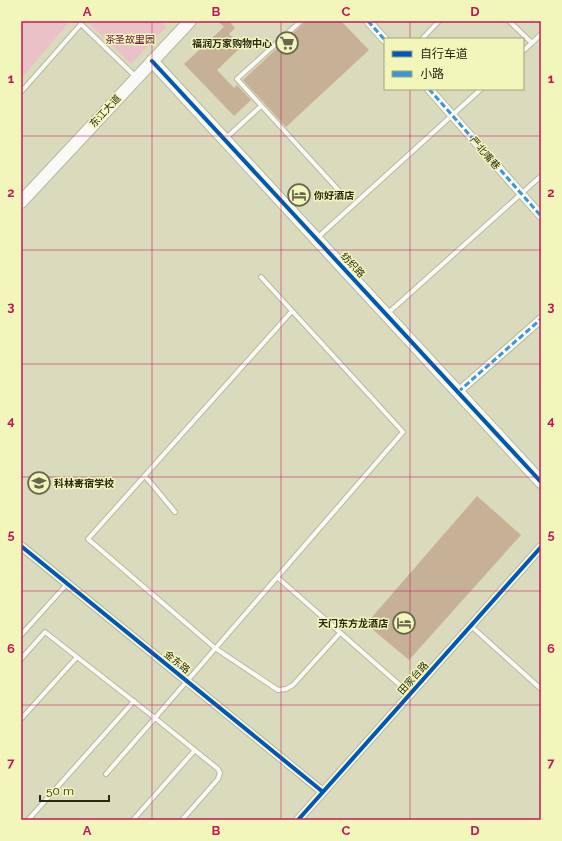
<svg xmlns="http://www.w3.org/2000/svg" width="562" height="841" font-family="Raleway,'Noto Sans SC',sans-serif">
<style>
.green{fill:#eac1c7}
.building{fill:#c7b196}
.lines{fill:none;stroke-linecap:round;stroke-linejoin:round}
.lane-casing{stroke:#b7b89f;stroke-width:6}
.street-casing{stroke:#b7b89f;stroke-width:10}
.secondary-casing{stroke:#b7b89f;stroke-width:14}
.path{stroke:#d0d0c6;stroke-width:1.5;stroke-dasharray:2 3;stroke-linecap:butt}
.lane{stroke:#f9faf5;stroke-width:4}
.street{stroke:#f9faf5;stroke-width:8}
.secondary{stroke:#f9faf5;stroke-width:12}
.quiet{stroke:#3c96d3;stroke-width:3;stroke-dasharray:6 3;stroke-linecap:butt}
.cycleway-casing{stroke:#f3f6bb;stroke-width:6}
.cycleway{stroke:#0057b8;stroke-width:4}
.grid{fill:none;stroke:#c2185b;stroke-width:1;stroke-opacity:0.55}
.labels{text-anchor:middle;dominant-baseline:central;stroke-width:3;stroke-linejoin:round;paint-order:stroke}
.park-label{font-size:10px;fill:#641a44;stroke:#f3f6bb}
.poi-label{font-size:10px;font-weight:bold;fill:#282912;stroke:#f3f6bb;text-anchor:end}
.street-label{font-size:10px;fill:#282912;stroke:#f3f6bb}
.neatline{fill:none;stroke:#c2185b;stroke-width:1.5}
.grid-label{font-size:13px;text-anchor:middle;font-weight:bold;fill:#c2185b}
</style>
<rect width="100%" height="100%" fill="#dadbbc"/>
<path class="green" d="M21,21H70L21,79Z
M87,21H160L166,27L131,64Z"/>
<path class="building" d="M218,21H229L235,28L229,34L241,47L217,70L234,88L237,85L251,100L234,116L184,64L224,27Z
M306,21H341L369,50L286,127L243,80Z
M477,496L521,535L409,660L366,624Z"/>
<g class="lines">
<g class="lane-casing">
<path id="lane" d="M301,21L237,79L343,195
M509,21L532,43L523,51
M422,39L439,21
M532,43L541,34
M21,92L81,24L136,77
M225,139L261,106
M317,238L481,89
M292,311L88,539L215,648L278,690L286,689L293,685L340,633
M387,314L541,176
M145,476L175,512
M277,577L410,694
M471,626L541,689
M21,635L67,584
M21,659L45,632L155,718L403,432L261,277
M21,719L77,657
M106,774L155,718L218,769L220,773L218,779L182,820
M28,820L134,701
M133,820L195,750"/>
</g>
<g class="street-casing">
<path id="street" d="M368,21L385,40
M429,89L541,216
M458,392L541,319
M21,546L323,792
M298,820L541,547"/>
</g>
<g class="secondary-casing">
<path id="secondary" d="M152,61L541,482
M21,202L190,21"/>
</g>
<path class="path" d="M21,34L36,21
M148,43L151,47"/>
<use href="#lane" class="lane"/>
<use href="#street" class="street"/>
<use href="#secondary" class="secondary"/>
<path class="quiet" d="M368,21L385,40
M429,89L541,216
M458,392L541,319"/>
<g class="cycleway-casing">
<path id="cycleway" d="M152,61L541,482
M21,546L323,792
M298,820L541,547"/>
</g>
<use href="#cycleway" class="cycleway"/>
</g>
<path class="grid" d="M152,21V820M281,21V820M410,21V39M410,89V820M21,136H541M21,250H541M21,364H541M21,477H541M21,591H541M21,705H541"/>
<defs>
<g id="supermarket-ring" transform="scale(1.15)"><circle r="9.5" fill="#f3f6bb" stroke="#66674e" stroke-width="1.5"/><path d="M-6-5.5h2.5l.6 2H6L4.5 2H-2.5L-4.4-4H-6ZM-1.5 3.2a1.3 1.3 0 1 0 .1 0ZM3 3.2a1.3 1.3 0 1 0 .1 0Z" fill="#66674e"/></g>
<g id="hotel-ring" transform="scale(1.15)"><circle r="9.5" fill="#f3f6bb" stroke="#66674e" stroke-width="1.5"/><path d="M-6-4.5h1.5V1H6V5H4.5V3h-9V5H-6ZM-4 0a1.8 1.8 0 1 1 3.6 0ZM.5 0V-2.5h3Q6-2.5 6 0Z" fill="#66674e"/></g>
<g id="school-ring" transform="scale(1.15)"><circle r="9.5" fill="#f3f6bb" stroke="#66674e" stroke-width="1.5"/><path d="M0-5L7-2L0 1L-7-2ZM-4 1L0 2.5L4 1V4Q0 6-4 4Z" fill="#66674e"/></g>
</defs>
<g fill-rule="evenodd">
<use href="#supermarket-ring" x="287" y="43"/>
<use href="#hotel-ring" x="299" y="195"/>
<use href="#school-ring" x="39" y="483"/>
<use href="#hotel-ring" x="404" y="623"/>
</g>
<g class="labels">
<g class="park-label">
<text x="130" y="39">茶圣故里园</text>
</g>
<g class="poi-label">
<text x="272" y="43">福润万家购物中心</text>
<text x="314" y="195" text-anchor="start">你好酒店</text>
<text x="54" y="483" text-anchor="start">科林寄宿学校</text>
<text x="388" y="623">天门东方龙酒店</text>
</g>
<g class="street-label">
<text transform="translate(105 111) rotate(-47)">东江大道</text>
<text transform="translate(485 153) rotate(49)">严北嘴巷</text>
<text transform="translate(353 265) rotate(47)">纺织路</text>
<text transform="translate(177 662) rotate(39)">金东路</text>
<text transform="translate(413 678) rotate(-48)">田家台路</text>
</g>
</g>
<rect width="562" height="841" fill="none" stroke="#f3f6bb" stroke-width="44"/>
<rect x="384" y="38" width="140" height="52" fill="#f3f6bb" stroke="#a2a477"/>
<rect x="392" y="51" width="20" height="6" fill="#0057b8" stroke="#a2a477"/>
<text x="420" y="58" font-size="12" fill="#282912">自行车道</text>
<rect x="392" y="71" width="20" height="6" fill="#3c96d3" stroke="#a2a477"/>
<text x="420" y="78" font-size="12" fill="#282912">小路</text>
<path d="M40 795v6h69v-6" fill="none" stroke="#282912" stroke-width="2"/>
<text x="46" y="795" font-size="12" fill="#282912" stroke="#f3f6bb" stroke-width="3" paint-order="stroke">50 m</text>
<rect x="22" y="22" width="518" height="797" class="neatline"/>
<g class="grid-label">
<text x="87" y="16">A</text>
<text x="216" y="16">B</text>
<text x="346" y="16">C</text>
<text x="475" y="16">D</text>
<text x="11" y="83">1</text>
<text x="551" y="83">1</text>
<text x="11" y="197">2</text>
<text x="551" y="197">2</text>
<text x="11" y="311">3</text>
<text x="551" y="311">3</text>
<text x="11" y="425">4</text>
<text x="551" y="425">4</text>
<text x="11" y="539">5</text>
<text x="551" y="539">5</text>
<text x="11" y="653">6</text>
<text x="551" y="653">6</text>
<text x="11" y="767">7</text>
<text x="551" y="767">7</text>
<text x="87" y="835">A</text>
<text x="216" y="835">B</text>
<text x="346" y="835">C</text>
<text x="475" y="835">D</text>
</g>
</svg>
